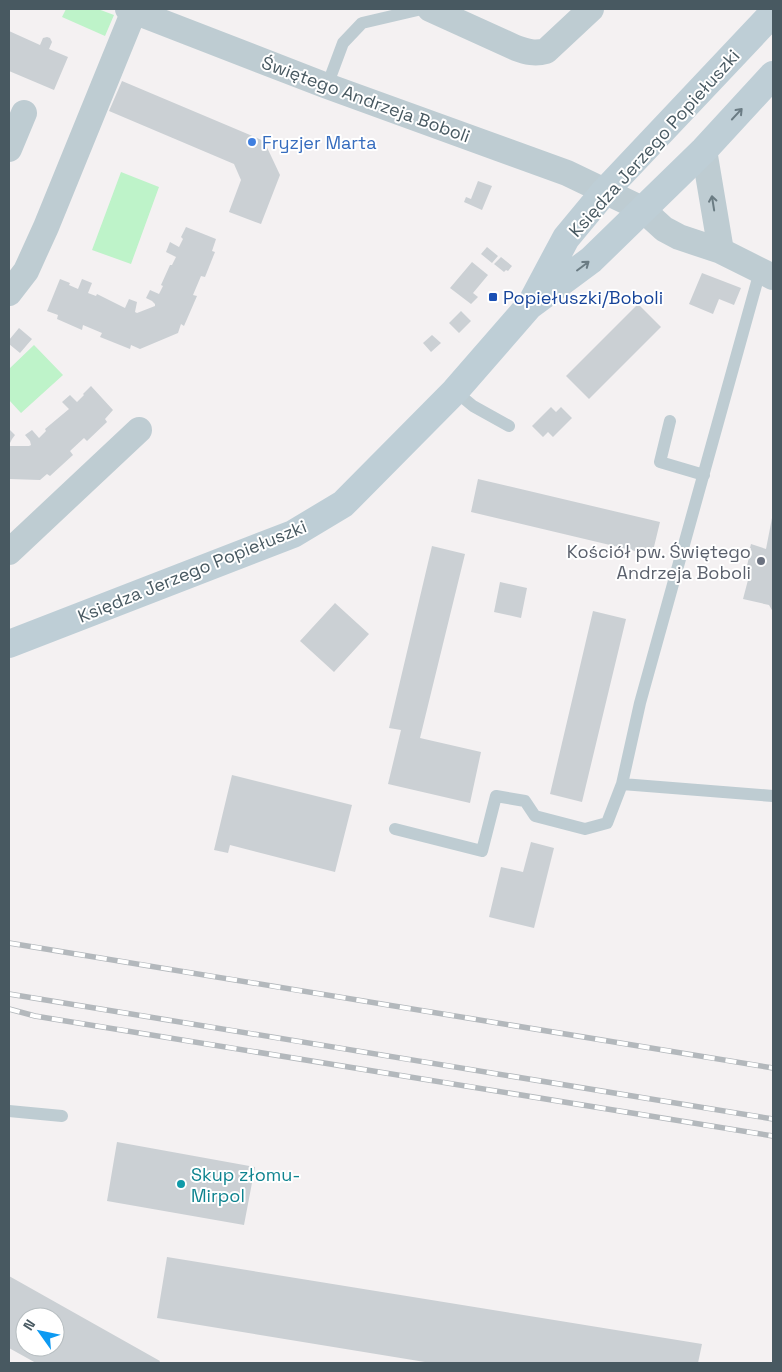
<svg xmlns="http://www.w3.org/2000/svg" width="782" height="1372" font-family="'Space Grotesk',sans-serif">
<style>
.green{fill:#bef3c9}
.building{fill:#cbd0d4;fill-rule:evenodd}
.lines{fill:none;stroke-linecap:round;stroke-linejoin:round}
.lane{stroke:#beccd2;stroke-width:12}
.street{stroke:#beccd2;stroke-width:26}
.secondary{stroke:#beced6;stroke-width:28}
.rail-casing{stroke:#b3b8bc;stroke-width:5.5}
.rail{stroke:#fff;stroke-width:4;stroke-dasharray:11;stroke-linecap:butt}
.oneway{stroke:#6b7c84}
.oneway2{stroke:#6b7c83}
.shop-dot{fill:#3f7fe0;stroke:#fff;stroke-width:2}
.transit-dot{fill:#1a4fb4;stroke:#fff;stroke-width:2}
.worship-dot{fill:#6b7280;stroke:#fff;stroke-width:2}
.culture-dot{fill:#0f9aa8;stroke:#fff;stroke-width:2}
.labels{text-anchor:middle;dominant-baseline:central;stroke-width:4;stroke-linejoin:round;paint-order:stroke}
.street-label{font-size:18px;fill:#485961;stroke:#fff}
.shop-label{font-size:18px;fill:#366cbe;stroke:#fff;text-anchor:start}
.transit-label{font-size:18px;fill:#164399;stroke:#fff;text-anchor:start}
.worship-label{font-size:18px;fill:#5b616d;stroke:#fff;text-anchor:end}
.culture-label{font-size:18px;fill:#0d838f;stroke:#fff;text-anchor:start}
</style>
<rect width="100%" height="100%" fill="#f4f1f2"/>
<path class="green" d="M66,9H98L114,15L105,36L62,17Z
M121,172L159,187L131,264L92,250Z
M34,345L63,375L21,413L9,400V369Z"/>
<path class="building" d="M9,31L40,45L43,38L47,37L50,38L52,42L49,49L68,57L54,90L9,71Z
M122,81L264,141L280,175L261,224L229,212L241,180L234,164L109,111Z
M478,181L492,186L482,210L464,202L466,197L471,199Z
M186,227L216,239L212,251L215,252L205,277L201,276L193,295L197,296L184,326L181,324L178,333L140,349L131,345L130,349L100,337L102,333L83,325L82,330L57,319L58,315L47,311L60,279L70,283L69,285L78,289L82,279L92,283L88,293L96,296L97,294L125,308L129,299L137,302L135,312L137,313L155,306V304L152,301L146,298L150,290L159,294L163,286L161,285L170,265H172L176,257L166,252L170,242L179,247L183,239L181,237Z
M487,247L498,256L492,263L481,254Z
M501,257L512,266L508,271L506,270L504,272L494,264Z
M472,262L488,275L473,293L478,297L471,304L450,288Z
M702,273L741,288L734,305L719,299L713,314L689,304Z
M638,304L661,327L589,399L566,376Z
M461,311L471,321L459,333L449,323Z
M19,328L32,339L20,353L9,344V340Z
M432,335L441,343L431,352L423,343Z
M91,386L113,410L105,419L107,422L87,441L84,438L70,451L73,455L50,476L47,474L40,480L9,479V429L15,435L12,439L9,445L10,446H29L31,445L30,441L25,435L32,430L39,438L46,431L45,429L69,409L62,402L70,395L77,402L84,395L83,394Z
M551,407L556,412L561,407L572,418L553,437L548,432L543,437L532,426Z
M478,479L660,522L652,555L471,512Z
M772,518H773V612L769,605L743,599L748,580L743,578L745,575L751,548H750L751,544L766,549Z
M432,546L465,554L420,738L481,752L470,803L388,784L401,730L389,728Z
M500,582L527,588L521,618L494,612Z
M335,603L369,634L334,672L300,641Z
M593,611L626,619L582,802L550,794Z
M232,775L352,805L335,872L230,845L228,853L214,850Z
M531,842L554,848L534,928L489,917L501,867L523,872Z
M117,1142L255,1167L244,1225L107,1201Z
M167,1257L702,1344L698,1363H431L157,1318Z
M9,1276L160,1361L159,1363H36L9,1348ZM25,1317H55V1347H25Z"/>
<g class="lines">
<path class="lane" d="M327,86L343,43L362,23L422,9
M455,391L473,406L509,426
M670,421L660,462L704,475
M622,784L773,796
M395,829L482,851L496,796L525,801L535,816L585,829L607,823L622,784L640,703L760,271
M9,1111L62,1116"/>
<path class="street" d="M128,9L327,86L567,173L642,209L664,229L679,237L721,251L773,277
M430,9L516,48C527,52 535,54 546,51L591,9
M9,149L24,113
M704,150L721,251
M9,293L26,271L46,227L134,11
M9,552L139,430"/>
<path class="secondary" d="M534,298L566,238L605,191L773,13
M9,644L293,534L343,504L455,391L529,306L591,260L704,150L773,75"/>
<g class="rail-casing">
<path id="rail" d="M9,943L773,1068
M9,994L773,1119
M9,1009L35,1016L773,1136"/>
</g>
<use href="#rail" class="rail"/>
</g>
<defs><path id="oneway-shaft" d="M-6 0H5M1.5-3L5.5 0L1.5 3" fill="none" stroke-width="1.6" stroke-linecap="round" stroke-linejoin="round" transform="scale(1.25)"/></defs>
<g class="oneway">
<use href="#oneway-shaft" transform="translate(737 114) rotate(-47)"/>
<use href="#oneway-shaft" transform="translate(583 266) rotate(-37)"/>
</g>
<use class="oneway2" href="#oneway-shaft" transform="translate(713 203) rotate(-99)"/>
<circle class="shop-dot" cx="252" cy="142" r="5"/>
<rect class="transit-dot" x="488" y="292" width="10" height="10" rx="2.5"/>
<circle class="worship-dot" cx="761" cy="561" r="5"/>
<circle class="culture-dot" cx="181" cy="1184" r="5"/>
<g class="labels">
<g class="street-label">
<text transform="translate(366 99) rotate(20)">Świętego Andrzeja Boboli</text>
<text transform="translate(654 143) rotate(-48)">Księdza Jerzego Popiełuszki</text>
<text transform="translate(192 571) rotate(-22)">Księdza Jerzego Popiełuszki</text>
</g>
<g class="shop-label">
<text x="262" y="142">Fryzjer Marta</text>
</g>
<g class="transit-label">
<text x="503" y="297">Popiełuszki/Boboli</text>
</g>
<g class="worship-label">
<text x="751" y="551">Kościół pw. Świętego<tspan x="751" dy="21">Andrzeja Boboli</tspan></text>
</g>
<g class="culture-label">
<text x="191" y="1174">Skup złomu-<tspan x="191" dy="21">Mirpol</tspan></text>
</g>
</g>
<rect width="782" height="1372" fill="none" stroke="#485961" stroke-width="20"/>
<g transform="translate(40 1332) rotate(303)"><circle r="24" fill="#ffffff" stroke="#b6bdc0"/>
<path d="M0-4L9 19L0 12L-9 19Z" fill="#0d9af2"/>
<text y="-8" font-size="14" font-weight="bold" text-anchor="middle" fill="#485961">N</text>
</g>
</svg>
